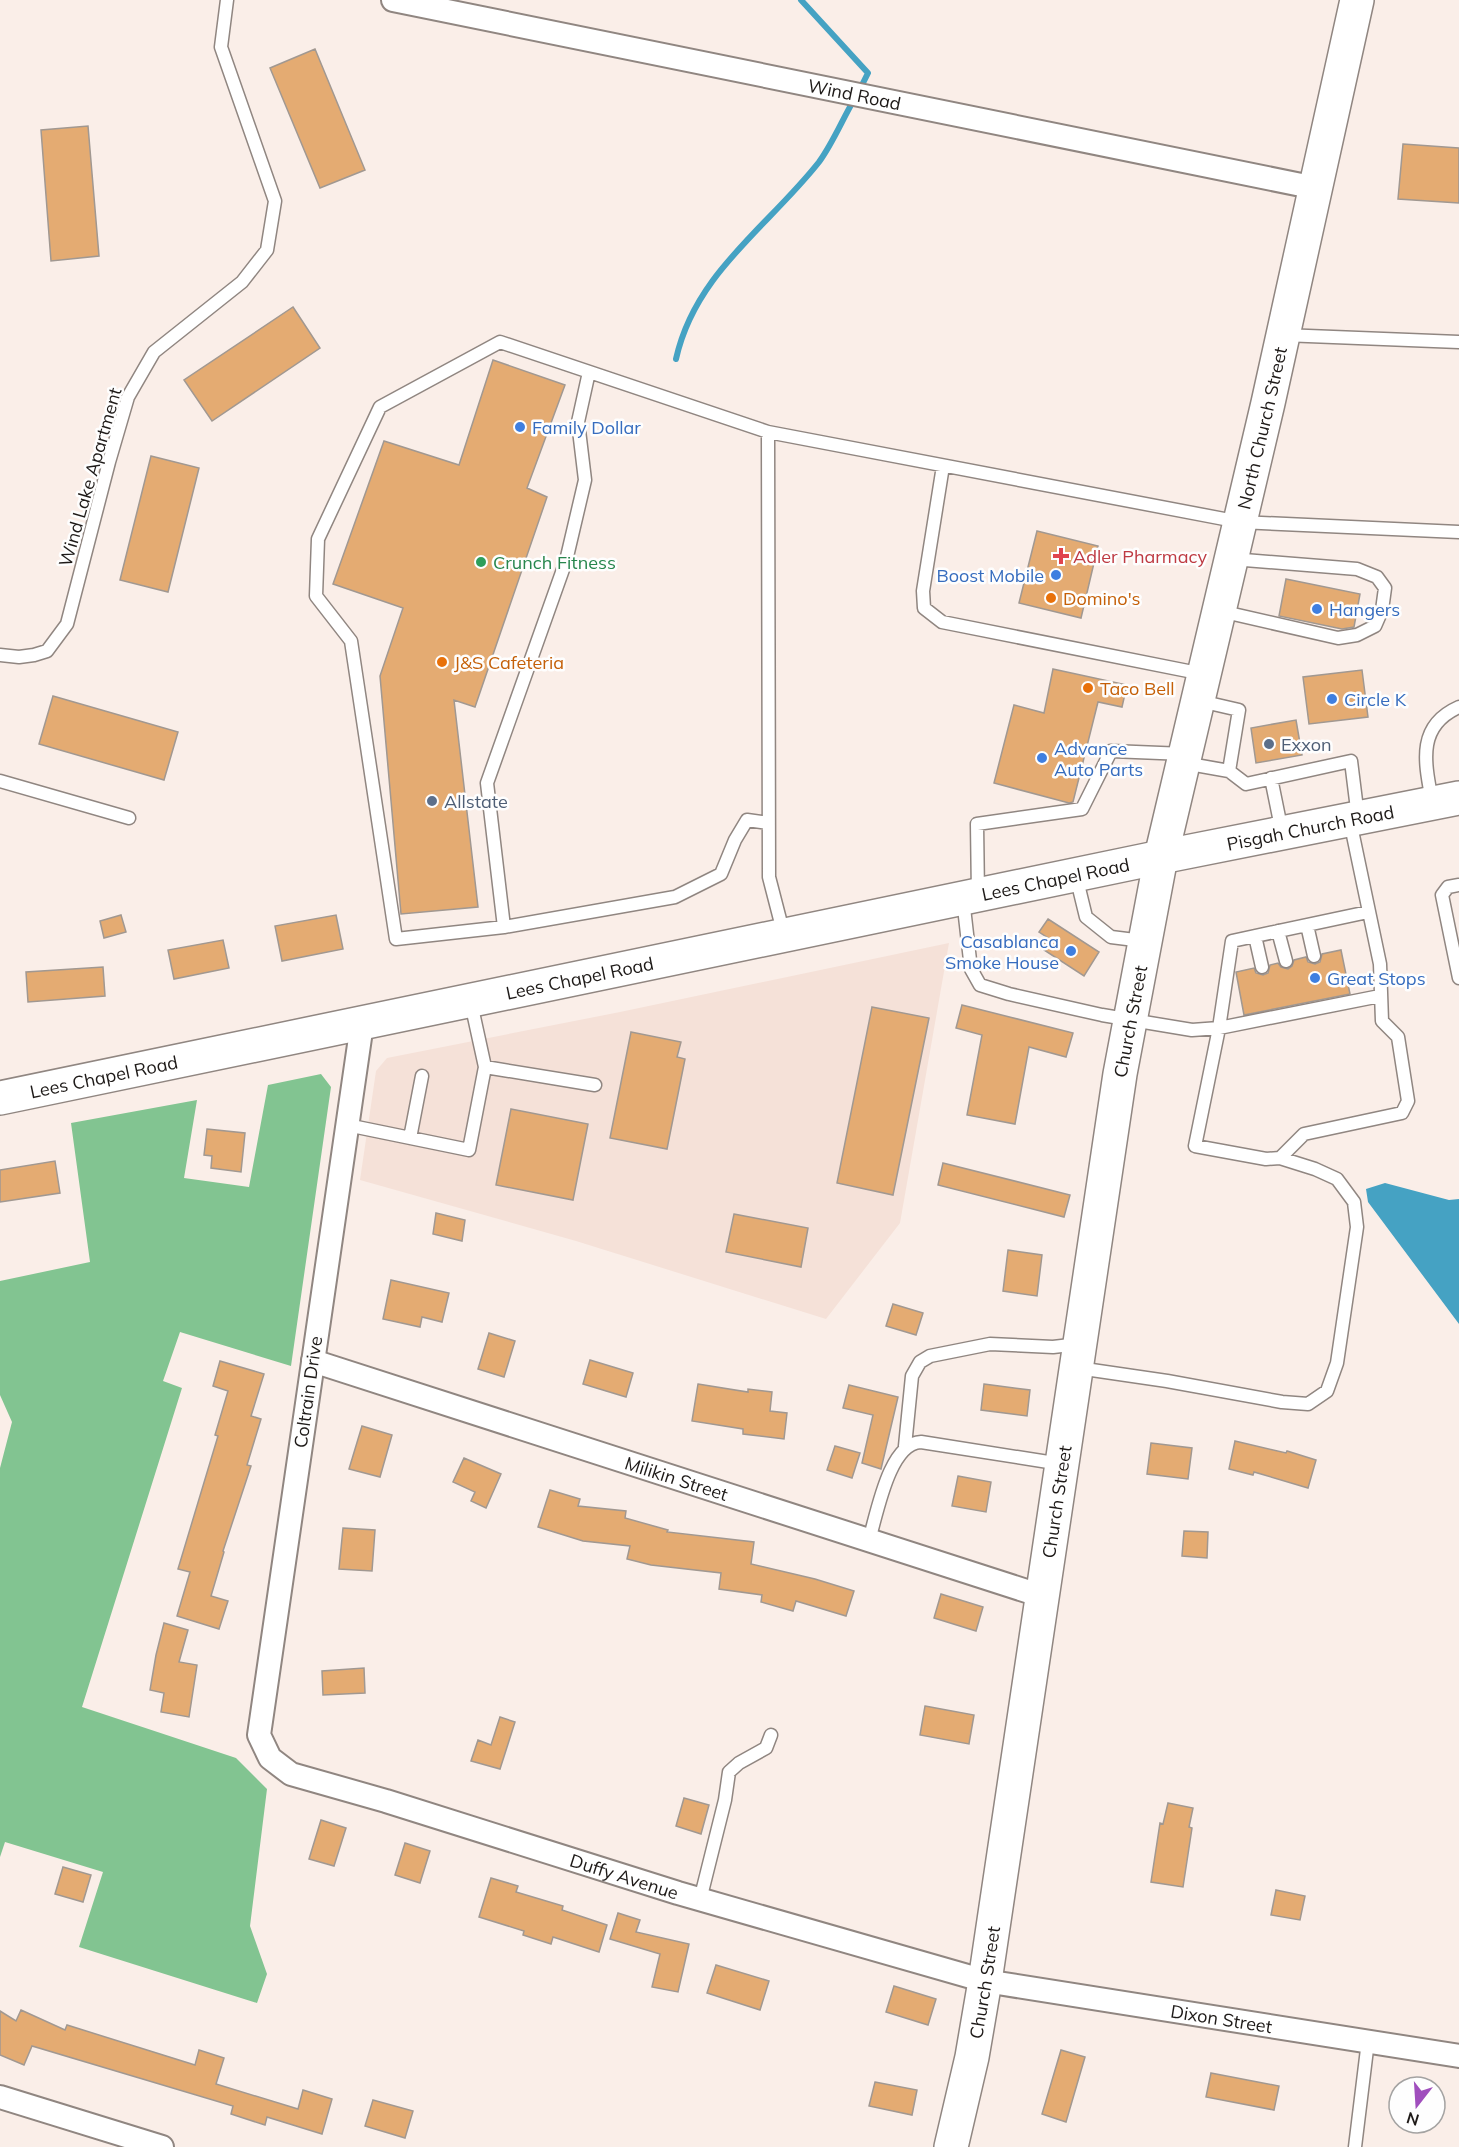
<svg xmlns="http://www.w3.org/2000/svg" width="1459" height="2147" font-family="Mulish,sans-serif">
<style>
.built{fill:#f5e1d8}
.forest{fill:#82c491}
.water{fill:#45a2c3}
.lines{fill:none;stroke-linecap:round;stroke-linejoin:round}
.stream{stroke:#45a2c3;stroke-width:6}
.building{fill:#e4ab72;stroke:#a19891;stroke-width:1.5}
.lane-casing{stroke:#908681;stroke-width:15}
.street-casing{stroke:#908681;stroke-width:26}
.secondary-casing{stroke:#908681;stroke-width:36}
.lane{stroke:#fff;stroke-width:12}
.street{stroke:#fff;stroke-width:22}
.secondary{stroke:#fff;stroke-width:33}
.shop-dot{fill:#3f7fe0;stroke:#fefefe;stroke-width:2}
.health-dot{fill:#e0444e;stroke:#fefefe;stroke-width:2}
.leisure-dot{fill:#2e9e5b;stroke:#fefefe;stroke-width:2}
.food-dot{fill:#e8710a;stroke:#fefefe;stroke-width:2}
.service-dot{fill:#5c6f8a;stroke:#fefefe;stroke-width:2}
.labels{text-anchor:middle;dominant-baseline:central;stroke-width:5;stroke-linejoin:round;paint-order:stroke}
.street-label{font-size:18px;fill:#1e1a18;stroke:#fefefe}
.shop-label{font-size:18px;fill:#366cbe;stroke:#fefefe;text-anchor:start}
.health-label{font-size:18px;fill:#be3a42;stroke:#fefefe;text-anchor:start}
.leisure-label{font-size:18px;fill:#27864d;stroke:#fefefe;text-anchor:start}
.food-label{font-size:18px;fill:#c56008;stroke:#fefefe;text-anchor:start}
.service-label{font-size:18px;fill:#4e5e75;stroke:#fefefe;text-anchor:start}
</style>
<rect width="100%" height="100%" fill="#faeee8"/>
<path class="built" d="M949,943L900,1223L826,1319L576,1241L360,1180L376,1071L387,1058L620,1012Z"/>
<path class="forest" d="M321,1074L331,1087L291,1366L180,1332L163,1381L182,1388L82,1707L236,1758L267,1789L250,1926L267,1974L257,2003L79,1947L103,1872L5,1842L0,1857V1468L12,1422L0,1395V1281L90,1262L71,1123L197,1100L184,1178L249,1187L268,1085Z"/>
<path class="water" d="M1385,1183L1449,1200L1459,1199V1324L1368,1202L1366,1189Z"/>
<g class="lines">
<path class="stream" d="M801,0L868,73L860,89
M676,359C695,273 768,227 819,162C833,143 843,118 855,98"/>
</g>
<path class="building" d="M315,49L365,170L320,188L270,68Z
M88,126L99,256L51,261L41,130Z
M1403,144L1459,148V203L1398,199Z
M293,307L320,348L212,421L184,380Z
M493,360L565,385L527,488L547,497L475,707L454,700L478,907L401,914L380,676L403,608L333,584L384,441L459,465Z
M151,456L199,468L168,592L120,580Z
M1037,531L1098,546L1081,618L1019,603Z
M1286,579L1360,594L1354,627L1342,629L1279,616Z
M1053,669L1127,685L1122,707L1098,702L1073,802L1069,803L994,783L1014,705L1044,713Z
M1362,670L1368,717L1309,724L1303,677Z
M53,696L178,732L164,780L39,744Z
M1296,720L1302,755L1256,763L1251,728Z
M121,915L126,932L104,938L100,921Z
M336,915L343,949L282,961L275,926Z
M1048,919L1099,952L1084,976L1041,948L1048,938L1039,932Z
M223,940L229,968L174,979L168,950Z
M1341,950L1350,994L1244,1015L1236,972L1254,968L1256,973L1263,975L1268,973L1270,965L1278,963L1281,967L1288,969L1292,966L1294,960L1306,957L1308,962L1315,964L1320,962L1322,954Z
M103,967L105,996L28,1002L26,972Z
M962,1005L1073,1033L1066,1057L1029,1047L1015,1124L967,1115L982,1035L956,1028Z
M872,1007L929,1018L893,1195L837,1183Z
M631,1032L681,1042L677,1057L685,1059L667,1149L610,1138Z
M511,1109L588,1124L573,1200L496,1185Z
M207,1129L245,1133L241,1172L211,1168L212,1156L204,1155Z
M55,1161L60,1193L0,1202V1170Z
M943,1163L1070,1195L1064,1217L938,1185Z
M436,1213L465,1220L462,1241L433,1234Z
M734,1214L808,1228L801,1267L726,1252Z
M1008,1250L1042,1255L1037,1296L1003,1291Z
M391,1280L449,1293L442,1322L422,1317L420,1327L383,1319Z
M893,1304L923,1313L916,1335L886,1326Z
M489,1333L515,1341L504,1377L478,1369Z
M590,1360L633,1373L626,1397L583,1384Z
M220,1361L264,1374L251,1416L261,1419L247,1465L251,1466L223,1551L224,1552L211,1596L228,1601L219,1629L177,1616L190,1572L178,1569L218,1436L215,1435L228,1391L213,1386Z
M698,1384L748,1392V1389L772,1392L770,1411L787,1413L784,1439L743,1434V1429L692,1421Z
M984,1384L1030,1390L1027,1416L981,1410Z
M849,1385L898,1397L881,1469L862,1463L873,1415L843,1408Z
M362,1426L392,1435L380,1477L349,1469Z
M1235,1441L1286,1453L1287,1451L1316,1460L1308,1488L1254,1472L1253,1475L1229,1469Z
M1151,1443L1192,1448L1188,1479L1147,1474Z
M835,1446L860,1453L852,1478L827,1470Z
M464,1458L501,1474L486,1508L471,1501L475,1492L453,1482Z
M958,1476L991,1482L986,1512L952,1506Z
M550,1490L580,1499L578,1506L626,1511L625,1518L668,1530L667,1532L754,1542L751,1564L815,1579L854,1591L846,1616L796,1601L793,1611L761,1602L762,1595L719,1589L721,1573L651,1565L627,1559L630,1546L583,1541L538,1527Z
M343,1528L375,1530L372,1571L339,1569Z
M1184,1531L1208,1532L1207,1558L1182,1556Z
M941,1594L983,1607L976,1631L934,1618Z
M164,1623L188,1630L179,1662L197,1665L189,1717L161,1712L164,1693L150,1690L156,1655Z
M364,1668L365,1693L323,1695L322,1671Z
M925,1706L974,1715L969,1744L920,1735Z
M500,1717L515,1722L500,1769L471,1761L478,1740L491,1745Z
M684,1798L709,1805L701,1834L676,1826Z
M1168,1803L1193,1808L1189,1827L1192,1828L1183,1887L1151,1882L1160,1823L1163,1824Z
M321,1820L346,1828L334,1866L309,1859Z
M405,1843L430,1851L420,1883L395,1875Z
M63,1867L91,1875L83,1902L55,1894Z
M491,1878L518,1886L516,1892L563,1906L562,1910L607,1925L599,1952L553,1937L551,1944L523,1935L524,1931L479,1917Z
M1276,1890L1305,1896L1300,1920L1271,1915Z
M618,1913L640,1920L636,1932L689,1944L678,1992L652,1987L660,1954L610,1939Z
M716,1965L769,1981L760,2010L707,1993Z
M894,1986L936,1999L928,2025L886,2012Z
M21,2010L65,2030L67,2025L195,2065L199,2050L224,2058L216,2084L298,2109L303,2090L332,2099L322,2134L267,2117L265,2125L231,2114L233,2106L32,2046L24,2065L0,2055V2011L16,2021Z
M1061,2050L1085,2057L1066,2122L1042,2114Z
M1211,2073L1279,2086L1274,2110L1206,2097Z
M875,2082L917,2090L912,2115L869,2106Z
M373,2100L413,2111L405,2138L365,2126Z"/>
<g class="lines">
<g class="lane-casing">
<path id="lane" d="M1283,335L1459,342
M768,432L500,342L380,407L318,539L316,596L351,641L396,939L504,927L675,897L721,874L735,840L747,820L768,823
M943,466L923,591L924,608L942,622L1203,674
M1220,611L1338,638L1357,635L1375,626L1382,610L1385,588L1377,577L1357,569L1232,559
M0,655L19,657L34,655L47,651L67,624L109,462L128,397L154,352L242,282L267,250L275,201L221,47L227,0
M1200,701L1239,710L1229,771
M1184,763L1229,771L1246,784L1351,761L1358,817
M1271,778L1282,832
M0,781L129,818
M1432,801C1425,763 1416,726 1459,707
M1076,876L1086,917L1111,937L1143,941
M1459,885L1448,887L1442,895L1459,978
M978,895L977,824L1082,809L1111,751L1185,754
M963,899L971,969L980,985L1009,994L1102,1015L1192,1030L1219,1028L1195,1146L1266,1159L1280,1158L1304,1134L1402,1113L1408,1101L1398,1037L1382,1021L1380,964L1350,821
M1368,912L1232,941L1219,1028L1380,996
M1307,925L1314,956
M504,927L487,783L566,561L585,480L578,422L589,372
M1278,931L1286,961
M784,935L769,877L768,432L1240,522L1459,532
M1255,936L1262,967
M485,1067L595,1085
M347,1125L469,1150L485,1067L471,1003
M410,1138L422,1076
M1078,1368L1167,1381L1282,1402L1308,1404L1327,1391L1337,1363L1357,1227L1354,1202L1337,1179L1315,1169L1280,1158
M905,1446L912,1376L920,1362L930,1356L990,1344L1053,1347L1079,1344
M869,1540C877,1514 889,1443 921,1442L1061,1464
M700,1900L725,1800L729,1772L739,1763L766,1748L771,1735
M1355,2147L1368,2041"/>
</g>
<g class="street-casing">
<g id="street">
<path id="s1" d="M393,0L1316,188"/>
<path id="s2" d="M362,1024L259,1735L270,1758L291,1774L386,1801L678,1893L985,1981L1459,2056"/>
<path id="s3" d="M313,1361L1042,1596"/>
<path d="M0,2097L162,2147"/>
</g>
</g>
<g class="secondary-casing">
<g id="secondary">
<path id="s4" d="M0,1098L1161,857L1459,798"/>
<path id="s5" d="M951,2147L972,2057L985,1981L1120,1074L1161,857L1268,403L1357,0"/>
</g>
</g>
<use href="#lane" class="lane"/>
<use href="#street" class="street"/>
<use href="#secondary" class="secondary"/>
</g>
<g class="shop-dot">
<circle cx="520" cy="427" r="6"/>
<circle cx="1056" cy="575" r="6"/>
<circle cx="1317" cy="609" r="6"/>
<circle cx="1332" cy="699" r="6"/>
<circle cx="1042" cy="758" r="6"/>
<circle cx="1071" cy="951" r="6"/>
<circle cx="1315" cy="978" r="6"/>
</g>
<path class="health-dot" d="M1058 547h6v6h6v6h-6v6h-6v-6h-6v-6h6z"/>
<circle class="leisure-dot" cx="481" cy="562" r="6"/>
<g class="food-dot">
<circle cx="1051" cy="598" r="6"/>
<circle cx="442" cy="662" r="6"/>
<circle cx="1088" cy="688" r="6"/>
</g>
<g class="service-dot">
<circle cx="1269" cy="744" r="6"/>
<circle cx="432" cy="801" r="6"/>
</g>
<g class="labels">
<g class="street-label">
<text stroke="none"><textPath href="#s1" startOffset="471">Wind Road</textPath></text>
<text stroke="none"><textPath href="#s5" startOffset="1748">North Church Street</textPath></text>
<text transform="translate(90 477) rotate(-74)">Wind Lake Apartment</text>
<text stroke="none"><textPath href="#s4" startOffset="1338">Pisgah Church Road</textPath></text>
<text stroke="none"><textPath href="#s4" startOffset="1078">Lees Chapel Road</textPath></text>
<text stroke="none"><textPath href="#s4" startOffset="592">Lees Chapel Road</textPath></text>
<text stroke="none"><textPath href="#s5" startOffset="1140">Church Street</textPath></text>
<text stroke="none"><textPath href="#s4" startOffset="106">Lees Chapel Road</textPath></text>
<text transform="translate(308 1392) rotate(-82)">Coltrain Drive</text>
<text stroke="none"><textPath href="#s3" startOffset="382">Milikin Street</textPath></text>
<text stroke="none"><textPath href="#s5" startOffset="654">Church Street</textPath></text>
<text stroke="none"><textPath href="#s2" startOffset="1119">Duffy Avenue</textPath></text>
<text stroke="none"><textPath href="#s5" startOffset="168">Church Street</textPath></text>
<text stroke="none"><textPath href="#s2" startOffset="1734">Dixon Street</textPath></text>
</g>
<g class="shop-label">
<text x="532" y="427">Family Dollar</text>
<text x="1044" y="575" text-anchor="end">Boost Mobile</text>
<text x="1329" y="609">Hangers</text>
<text x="1344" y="699">Circle K</text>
<text x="1054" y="748">Advance<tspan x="1054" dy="21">Auto Parts</tspan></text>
<text x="1059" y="941" text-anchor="end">Casablanca<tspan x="1059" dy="21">Smoke House</tspan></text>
<text x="1327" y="978">Great Stops</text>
</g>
<g class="health-label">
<text x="1073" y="556">Adler Pharmacy</text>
</g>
<g class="leisure-label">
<text x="493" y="562">Crunch Fitness</text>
</g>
<g class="food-label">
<text x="1063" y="598">Domino's</text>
<text x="454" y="662">J&amp;S Cafeteria</text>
<text x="1100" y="688">Taco Bell</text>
</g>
<g class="service-label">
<text x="1281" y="744">Exxon</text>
<text x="444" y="801">Allstate</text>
</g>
</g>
<g transform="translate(1417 2105) rotate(197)"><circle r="28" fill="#fefefe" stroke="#a4a3a2" stroke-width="1.5"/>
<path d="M0-4.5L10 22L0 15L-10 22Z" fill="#a04ebd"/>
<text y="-9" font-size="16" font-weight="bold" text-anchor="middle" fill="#1e1a18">N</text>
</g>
</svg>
